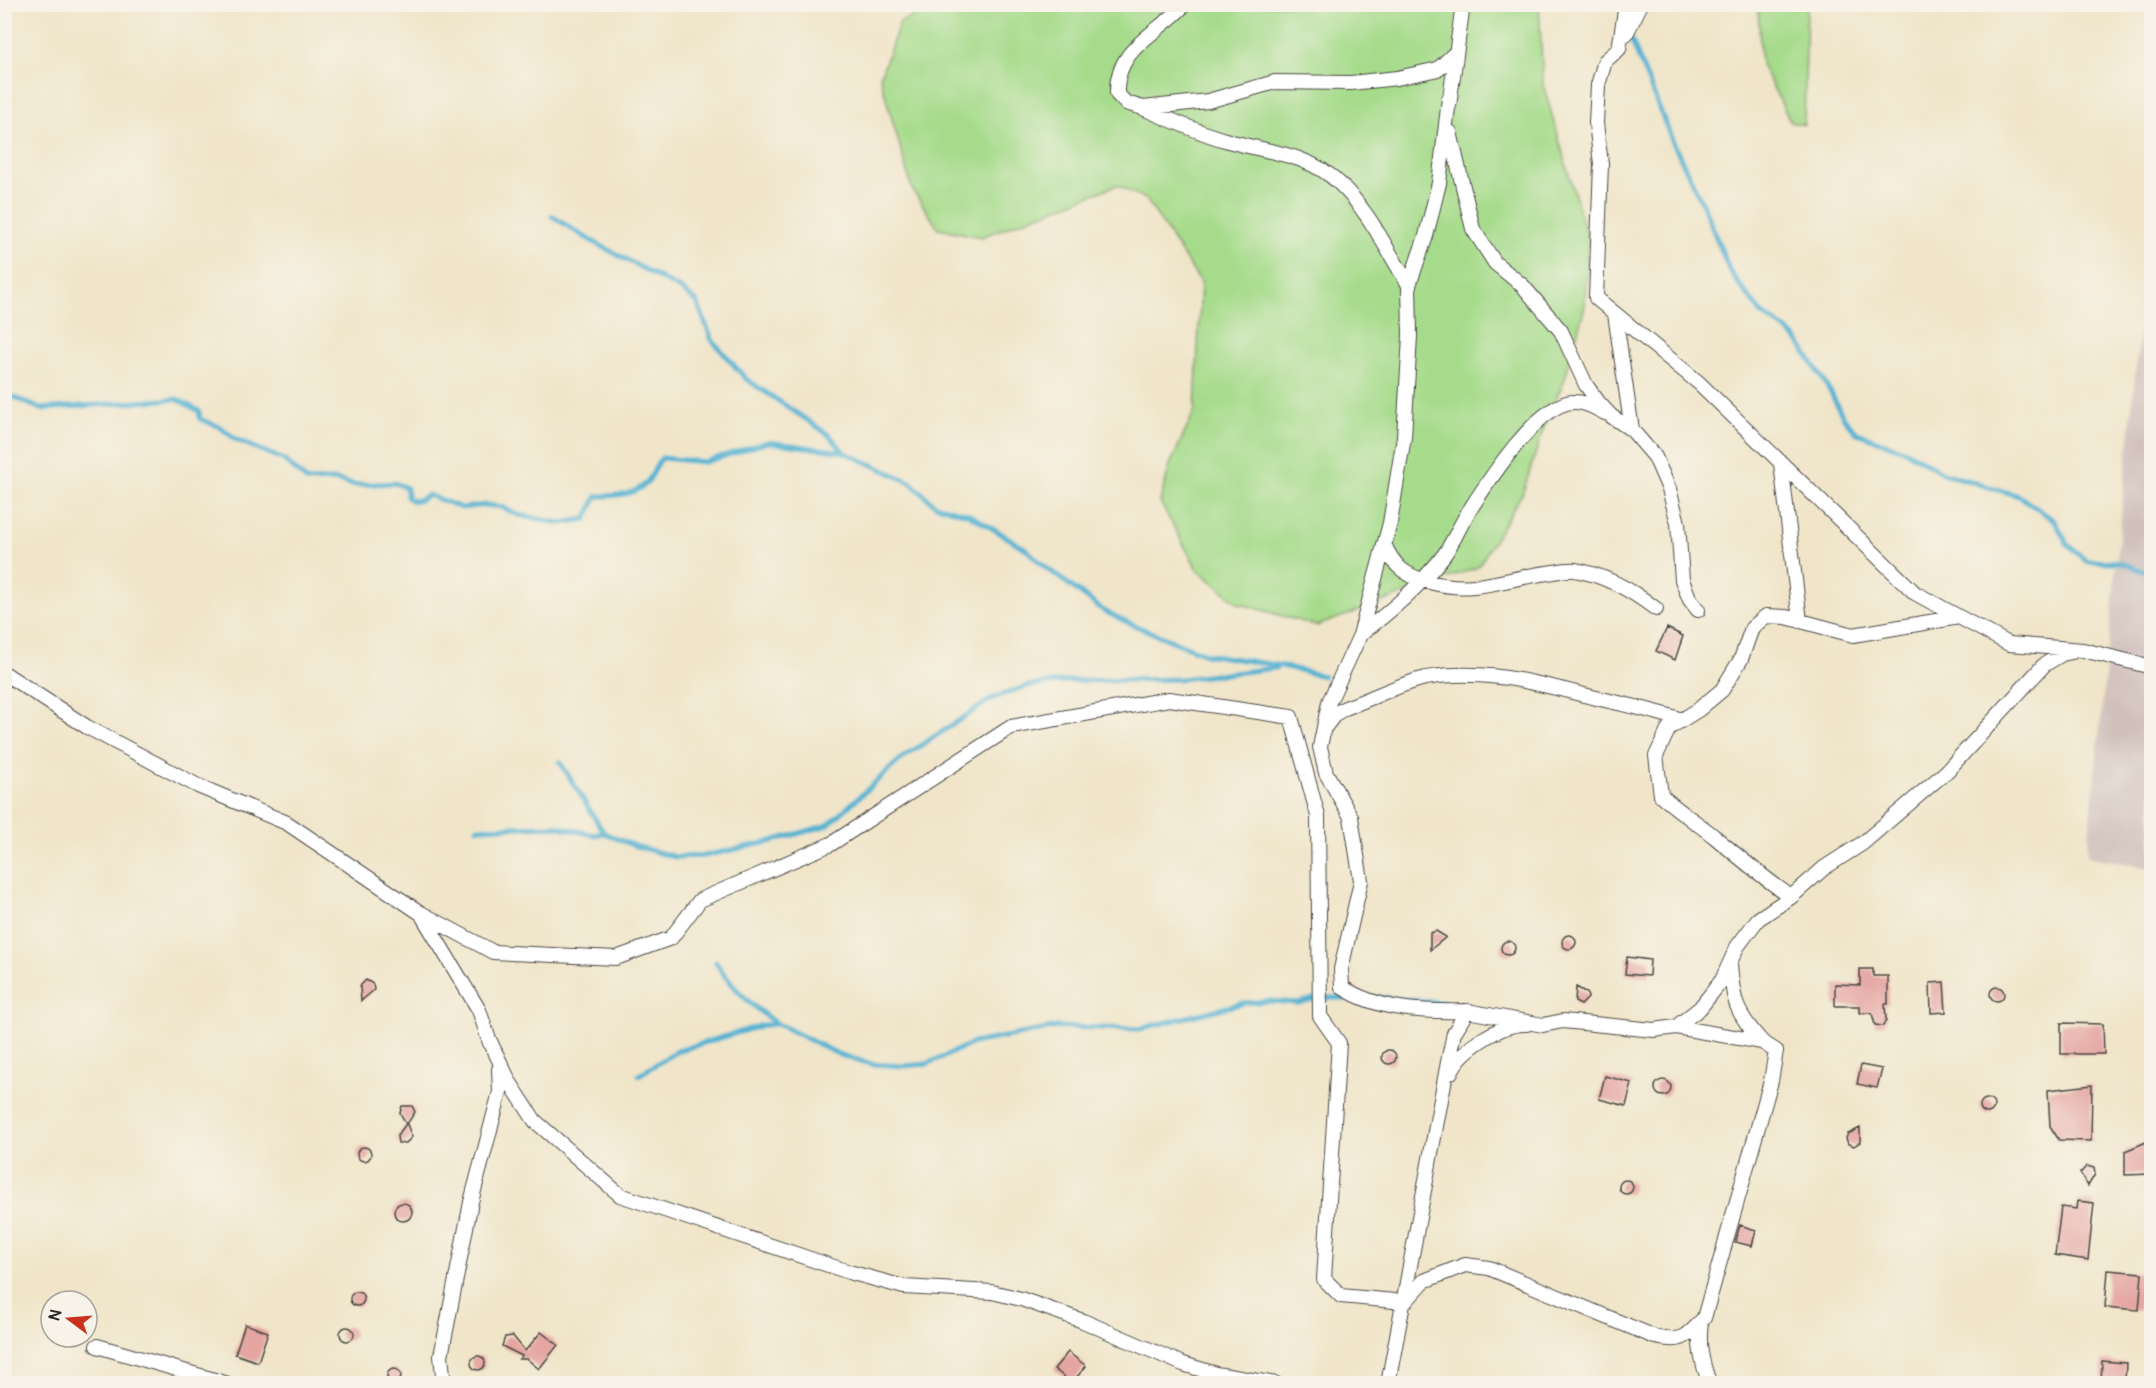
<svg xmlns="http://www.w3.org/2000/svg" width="2156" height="1388" font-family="Pangolin,sans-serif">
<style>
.industrial{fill:#d0c0bc}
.green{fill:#a6db8b;stroke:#68835b;stroke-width:1.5}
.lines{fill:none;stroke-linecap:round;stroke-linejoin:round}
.stream{stroke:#54b2d2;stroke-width:5}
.building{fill:#e5a6a2}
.minor-casing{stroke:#494743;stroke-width:16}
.minor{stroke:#fff;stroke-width:14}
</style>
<rect width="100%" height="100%" fill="#f7f3e8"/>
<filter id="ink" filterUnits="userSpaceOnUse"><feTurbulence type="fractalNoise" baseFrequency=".0167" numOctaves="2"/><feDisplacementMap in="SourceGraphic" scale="12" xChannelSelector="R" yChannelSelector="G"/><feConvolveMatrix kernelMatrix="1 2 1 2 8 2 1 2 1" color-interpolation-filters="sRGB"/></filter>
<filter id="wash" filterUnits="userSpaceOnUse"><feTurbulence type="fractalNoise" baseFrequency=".008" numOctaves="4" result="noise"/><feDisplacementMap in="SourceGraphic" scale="24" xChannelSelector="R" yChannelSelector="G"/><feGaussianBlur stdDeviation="1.35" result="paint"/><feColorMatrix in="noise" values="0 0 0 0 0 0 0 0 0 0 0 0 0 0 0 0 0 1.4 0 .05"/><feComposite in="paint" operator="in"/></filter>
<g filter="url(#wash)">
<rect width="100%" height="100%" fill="#f0e5c9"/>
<path class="industrial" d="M2151,219V868L2087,856Z"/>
<path class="green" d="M937,5H1539L1543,84L1588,240L1585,306L1564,382L1549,412L1523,492L1478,567L1317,626L1238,603L1198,570L1160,502L1170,465L1195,410L1201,283L1146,199L1117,185L981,237L938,228L912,189L880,77L900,22Z
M1758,5H1807L1804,125L1791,122L1761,64Z"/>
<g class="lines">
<path class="stream" d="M1629,34L1672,140L1704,207L1730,272L1762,314L1788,331L1799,342L1831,393L1843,417L1857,433L1906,451L1943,473L2019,496L2055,521L2067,543L2086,561L2118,562L2152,574
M552,216L583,236L682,290L697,302L712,340L746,379L829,435L844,452
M4,393L41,409L177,399L199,411L200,419L220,427L237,440L284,460L307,481L335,480L354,485L395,483L407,488V497L410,500L417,501L428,495L462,508L486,505L502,507L518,515L560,523L586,519L597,496C614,496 640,496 650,478C655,471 655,465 662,458L705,462L768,442L844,452L910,482L935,505L968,514L992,528L1026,549L1044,566L1104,611L1131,624L1205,654L1282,666L1323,676
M560,762L604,833
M477,828L556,826L594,835L604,833L632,845L675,857L704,856L769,842L828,825L902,758L993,698L1027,686L1068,681L1180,679L1276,668
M716,962C727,983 757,1011 777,1024
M1376,997L1445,1003
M639,1075L677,1051L763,1025L778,1024L840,1055L871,1064L904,1066L927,1064L973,1043L1058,1027L1139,1029L1244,1003L1269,1001L1298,1003L1320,998H1355"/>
</g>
<g id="blocks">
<path class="building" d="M1667,628L1683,636L1675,660L1656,651Z
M1436,931L1446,937L1430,950V933Z
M1562 942a7 7 0 1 1 14 0a7 7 0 1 1-14 0Z
M1501 948a7 7 0 1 1 14 0a7 7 0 1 1-14 0Z
M1627,957L1650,960L1649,976L1625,974Z
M1860,969H1873V976H1888V1004H1885L1886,1020L1883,1026L1875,1025L1872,1013H1860V1006H1835V984L1860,985Z
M366,980L373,984L374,990L361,1001L360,986Z
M1944,982L1946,1012L1931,1013L1930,983Z
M1990 994a7 7 0 1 1 14 0a7 7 0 1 1-14 0Z
M1576,987L1587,993L1588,998L1581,1005L1575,1002Z
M2061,1023L2103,1024L2104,1054H2061Z
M1382 1057a7 7 0 1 1 14 0a7 7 0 1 1-14 0Z
M1861,1065L1882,1069L1877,1088L1857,1084Z
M1605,1076L1632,1083L1626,1106L1599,1099Z
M1655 1088a8 8 0 1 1 16 0a8 8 0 1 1-16 0Z
M2092,1085L2091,1141L2059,1140L2050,1126L2048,1090Z
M1980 1106a7 7 0 1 1 14 0a7 7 0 1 1-14 0Z
M402,1106H412L415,1112L407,1124L412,1137L406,1143H398L397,1136L406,1124L400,1113Z
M1860,1128V1142L1854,1146L1848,1144L1846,1138L1848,1134Z
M2151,1140V1174L2125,1175V1151Z
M357 1154a7 7 0 1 1 14 0a7 7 0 1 1-14 0Z
M2087,1166L2094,1168L2095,1174L2088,1186L2080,1173Z
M1619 1187a7 7 0 1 1 14 0a7 7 0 1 1-14 0Z
M2078,1201L2094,1203L2088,1260L2055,1255L2061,1207L2077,1209Z
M394 1212a9 9 0 1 1 18 0a9 9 0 1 1-18 0Z
M1740,1225L1756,1230L1752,1246L1735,1242Z
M2108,1270L2142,1273L2139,1310L2105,1307Z
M350 1299a7 7 0 1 1 14 0a7 7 0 1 1-14 0Z
M245,1324L268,1332L258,1362L235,1354Z
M340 1334a7 7 0 1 1 14 0a7 7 0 1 1-14 0Z
M541,1332L558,1345L539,1369L527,1359H519L522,1356L502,1346L505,1337L513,1336L525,1351Z
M1068,1352L1086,1366L1072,1383L1054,1369Z
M471 1363a7 7 0 1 1 14 0a7 7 0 1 1-14 0Z
M2102,1361L2126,1363L2125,1383H2101Z
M387 1376a7 7 0 1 1 14 0a7 7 0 1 1-14 0Z"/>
</g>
</g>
<g filter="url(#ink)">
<use href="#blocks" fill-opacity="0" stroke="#494743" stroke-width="1.5"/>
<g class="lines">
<g class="minor-casing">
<path id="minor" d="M1626,4L1619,49L1605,61L1598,85L1596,123L1601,164L1596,298L1699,383L1915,593L1959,617
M1626,34L1641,4
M1449,99L1439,183L1426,236L1409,285L1410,336L1404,437L1390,523L1360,635L1329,702L1320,747L1326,773L1351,817L1361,881L1341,969L1342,987C1378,1011 1425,1012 1467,1011
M1449,106L1463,4
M1143,108L1126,103L1117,94C1115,47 1159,34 1185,4
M1450,132L1473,229L1495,263L1523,286L1561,331L1586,385L1599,403L1611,416L1632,430L1655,457L1669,489L1678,523L1682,580L1690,600L1698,610
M1409,285C1386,250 1371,213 1339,183C1308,153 1265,152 1225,140C1197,132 1170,120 1143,108L1208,101L1275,82L1351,83L1397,78L1438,69L1456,52
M1615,314L1632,430
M1781,463L1800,621
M1384,544C1393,565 1404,575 1426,581C1474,595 1501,579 1547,573C1556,572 1566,569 1575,570C1604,575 1633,591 1656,609
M1361,634C1392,610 1420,586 1444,555C1454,541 1460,525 1469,511C1487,483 1540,400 1575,402C1586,402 1596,408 1605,413
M4,673L87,727L198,786L287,823L419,912L493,952L616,958L671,938L700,900L831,844L1011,727L1169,699L1291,717L1318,816L1320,1016L1339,1043L1324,1279L1341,1296L1405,1302
M1325,727L1335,714L1345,708C1371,699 1399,684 1426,678C1479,668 1534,682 1584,695C1617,703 1650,709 1682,720
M1791,897C1764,878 1741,859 1716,838C1698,823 1679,812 1661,795L1656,756L1669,728L1698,710L1722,690L1741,659L1752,628L1766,616L1786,617L1853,635L1959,617L2009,644L2083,650L2152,667
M423,917L479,1010L490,1043
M1730,964C1733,1002 1736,1013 1762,1042
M1676,1027L1700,1008L1722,980L1737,947L1758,919L1791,897L1824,868L1863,843L1947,771L2044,665L2062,654L2072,652
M487,1035L509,1081L535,1121L620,1195L849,1272L904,1287L992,1292L1021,1299L1083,1321L1183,1364L1216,1374L1276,1384
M1451,1072C1460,1050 1502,1022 1527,1024
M1701,1321C1698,1345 1701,1361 1710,1384
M97,1346L228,1384
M444,1384L441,1356L471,1202L500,1092L499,1069
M1388,1384L1448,1062L1454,1033L1467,1011L1543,1025L1563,1021L1654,1030L1676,1027L1762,1042L1776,1051L1771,1081L1704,1318C1687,1338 1681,1343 1655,1337L1489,1268L1465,1265L1424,1281L1405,1302"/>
</g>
<use href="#minor" class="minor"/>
</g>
</g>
<rect width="2156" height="1388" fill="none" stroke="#f7f3e8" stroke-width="24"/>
<g transform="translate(69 1319) rotate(286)"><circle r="28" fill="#f7f3e8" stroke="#a5a39c" stroke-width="1.5"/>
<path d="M0-4.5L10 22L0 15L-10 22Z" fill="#c8321e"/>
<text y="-9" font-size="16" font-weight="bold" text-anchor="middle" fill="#2b2b2b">N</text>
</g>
</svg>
